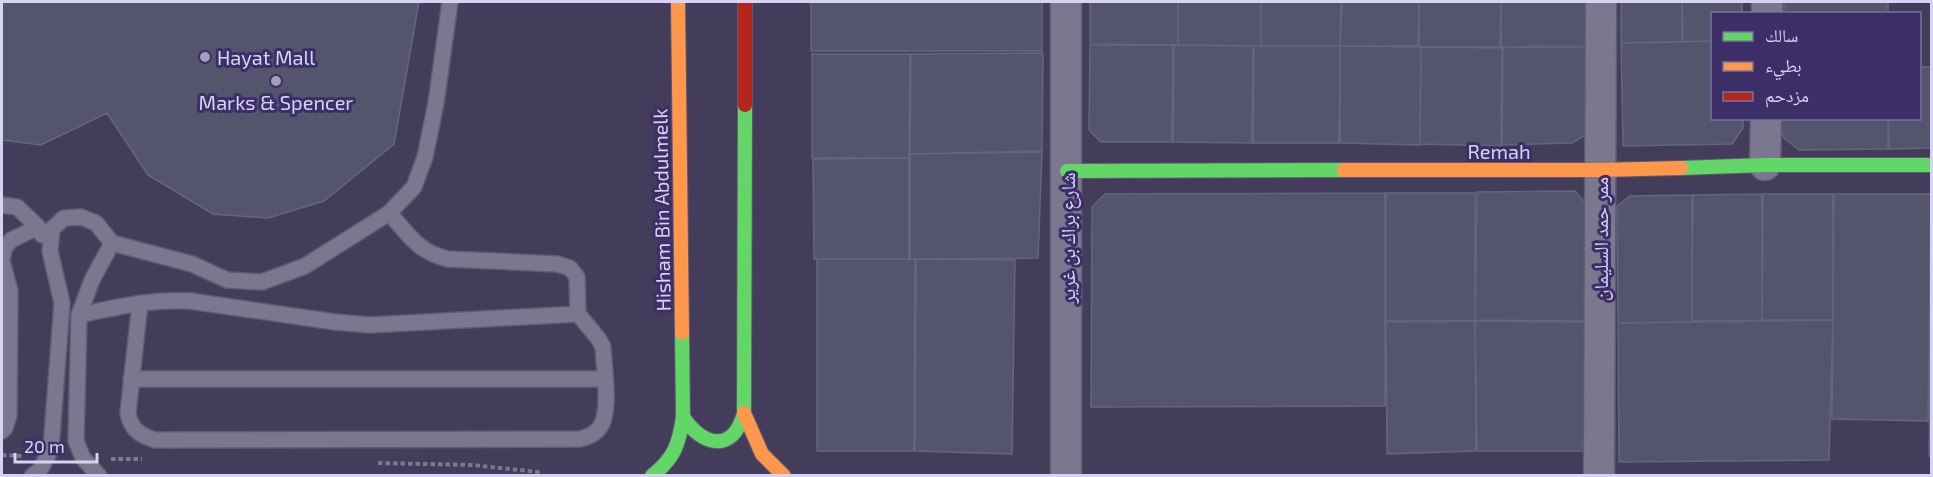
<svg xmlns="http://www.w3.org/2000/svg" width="1933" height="477" font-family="'Exo 2','Noto Naskh Arabic',sans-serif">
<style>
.building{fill:#54546c;stroke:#65657e;stroke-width:1.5}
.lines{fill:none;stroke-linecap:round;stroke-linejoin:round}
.lane-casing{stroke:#605a74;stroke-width:18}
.street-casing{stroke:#605a74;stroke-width:33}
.fast-casing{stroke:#605a74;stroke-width:16}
.slow-casing{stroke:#605a74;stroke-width:16}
.jam-casing{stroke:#605a74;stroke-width:16}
.path{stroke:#7d788f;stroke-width:4;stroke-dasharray:4.5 3;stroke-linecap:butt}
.lane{stroke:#7b778f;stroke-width:15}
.street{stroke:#7b778f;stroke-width:30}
.fast{stroke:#63d668;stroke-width:14}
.slow{stroke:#ff974d;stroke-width:14}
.jam{stroke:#b3261e;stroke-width:14}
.poi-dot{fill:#a49ebf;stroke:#3c2f67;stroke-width:2}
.labels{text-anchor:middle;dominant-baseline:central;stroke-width:6;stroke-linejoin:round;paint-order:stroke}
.poi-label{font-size:20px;fill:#d8d3f6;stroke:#3c2f67;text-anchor:start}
.street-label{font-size:20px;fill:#d8d3f6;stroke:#3c2f67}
</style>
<rect width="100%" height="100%" fill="#433c5a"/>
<path class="building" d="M2,2H419L394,144L324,201L268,218L213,214L148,175L107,113L41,145L2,140Z
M811,2H1042V51H811Z
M1090,2H1178V45L1090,44Z
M1178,2H1261V46L1178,45Z
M1261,2H1341L1340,46H1261Z
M1342,2H1419L1418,46H1340Z
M1419,2H1501L1500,47H1419Z
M1501,2H1586L1587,46L1501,47Z
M1621,2H1682V42L1621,43Z
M1682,2H1742V14H1712V41L1683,42Z
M1784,2H1888V14H1784Z
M1712,41V118H1743V128L1732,144L1623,146L1621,43Z
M1090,45H1173L1172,142H1101L1089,130Z
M1174,45L1253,46L1252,143L1173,142Z
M1254,46H1340L1339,143H1253Z
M1340,46L1421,47L1420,145L1340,143Z
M1421,47L1502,48L1501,146L1420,144Z
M1503,47H1587V134L1572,143L1502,145Z
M1043,53L1042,151L910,154L911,54Z
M812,54H910L909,158H812Z
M1920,67H1932V148L1889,149L1888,118H1920Z
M1781,118H1888V149L1799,150L1784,138L1781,130Z
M1042,152L1038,258L910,259V154Z
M909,158V259H814L813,159Z
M1575,191L1586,204L1584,321L1475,320L1477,192Z
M1385,193V406L1091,407L1092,207L1105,194Z
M1386,193H1475V321H1386Z
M1762,194V321H1692L1693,195Z
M1763,194H1833V320H1762Z
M1834,194H1931L1928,421L1832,419Z
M1692,195V322L1618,323L1617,206L1630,196Z
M817,259H915L914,451H817Z
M916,259L1015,260L1012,454L915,451Z
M1931,304H1932V456H1929Z
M1833,320L1829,460L1619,462L1618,323Z
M1475,321L1585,322L1583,451H1477Z
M1475,321L1476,451L1387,454L1386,322Z"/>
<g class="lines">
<g class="lane-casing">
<path id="lane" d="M2,205L17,207L38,227L42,235
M140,303L128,413C131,429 139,435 155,440L580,439C588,437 596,434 600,427C611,412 604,367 603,347L598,338L578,314L577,277L570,268L557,264L448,259C418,252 409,235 389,213
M79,315C116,307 152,299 190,301L335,322L370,325L578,314
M131,379H604
M2,431L5,428L9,415L10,291L2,261L4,249L11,240L38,227
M32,476L40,470L51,449L62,303L50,251L52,229L64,218L81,217L96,223L112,243L192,264L227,280L262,282L305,266L389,213L414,187L425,157L436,103L450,2
M99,476L83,458L76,441L79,315L92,280L112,243"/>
</g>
<g class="street-casing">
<path id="street" d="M1767,14V2
M1765,165L1766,118
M1066,476V2
M1599,476L1601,2"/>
</g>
<g class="fast-casing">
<path id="fast" d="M1681,168L1765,165H1932
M1067,171L1344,170
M682,333L683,417C703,447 733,453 744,413L745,105
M652,476C674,458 679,445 683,417"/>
</g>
<g class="slow-casing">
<path id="slow" d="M678,2L682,333
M1344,170H1601L1681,168
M744,413L762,454L784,476"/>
</g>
<g class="jam-casing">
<path id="jam" d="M745,105V2"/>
</g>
<path class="path" d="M2,455L22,456
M111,459H142
M378,463L472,465L538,472V476"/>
<use href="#lane" class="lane"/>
<use href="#street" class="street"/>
<use href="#fast" class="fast"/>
<use href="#slow" class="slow"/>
<use href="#jam" class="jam"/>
</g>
<g class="poi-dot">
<circle cx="205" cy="57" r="6"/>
<circle cx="276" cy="81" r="6"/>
</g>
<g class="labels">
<g class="poi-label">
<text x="217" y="57">Hayat Mall</text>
<text x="276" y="102" text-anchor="middle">Marks &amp; Spencer</text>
</g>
<g class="street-label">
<text x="1499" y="151">Remah</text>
<text transform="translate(661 210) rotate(-91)">Hisham Bin Abdulmelk</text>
<text transform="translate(1067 238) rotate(-90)">شارع براك بن غرير</text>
<text transform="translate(1600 239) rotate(-90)">ممر حمد السليمان</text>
</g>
</g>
<rect width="1933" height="477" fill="none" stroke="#d8d3f6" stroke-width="6"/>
<rect x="1711" y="12" width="210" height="108" fill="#3c2f67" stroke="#7a71a0" stroke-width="1.5"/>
<rect x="1723" y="32" width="30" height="9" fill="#63d668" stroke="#7a71a0" stroke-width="1.5"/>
<text x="1765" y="42" font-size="18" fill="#d8d3f6">سالك</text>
<rect x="1723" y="62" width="30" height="9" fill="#ff974d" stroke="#7a71a0" stroke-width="1.5"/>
<text x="1765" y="72" font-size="18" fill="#d8d3f6">بطيء</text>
<rect x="1723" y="92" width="30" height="9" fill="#b3261e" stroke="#7a71a0" stroke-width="1.5"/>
<text x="1765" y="102" font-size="18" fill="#d8d3f6">مزدحم</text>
<path d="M15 453v9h82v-9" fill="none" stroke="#d8d3f6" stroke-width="3"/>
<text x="24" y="453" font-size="18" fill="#d8d3f6" stroke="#3c2f67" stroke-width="4.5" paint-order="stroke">20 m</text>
</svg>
